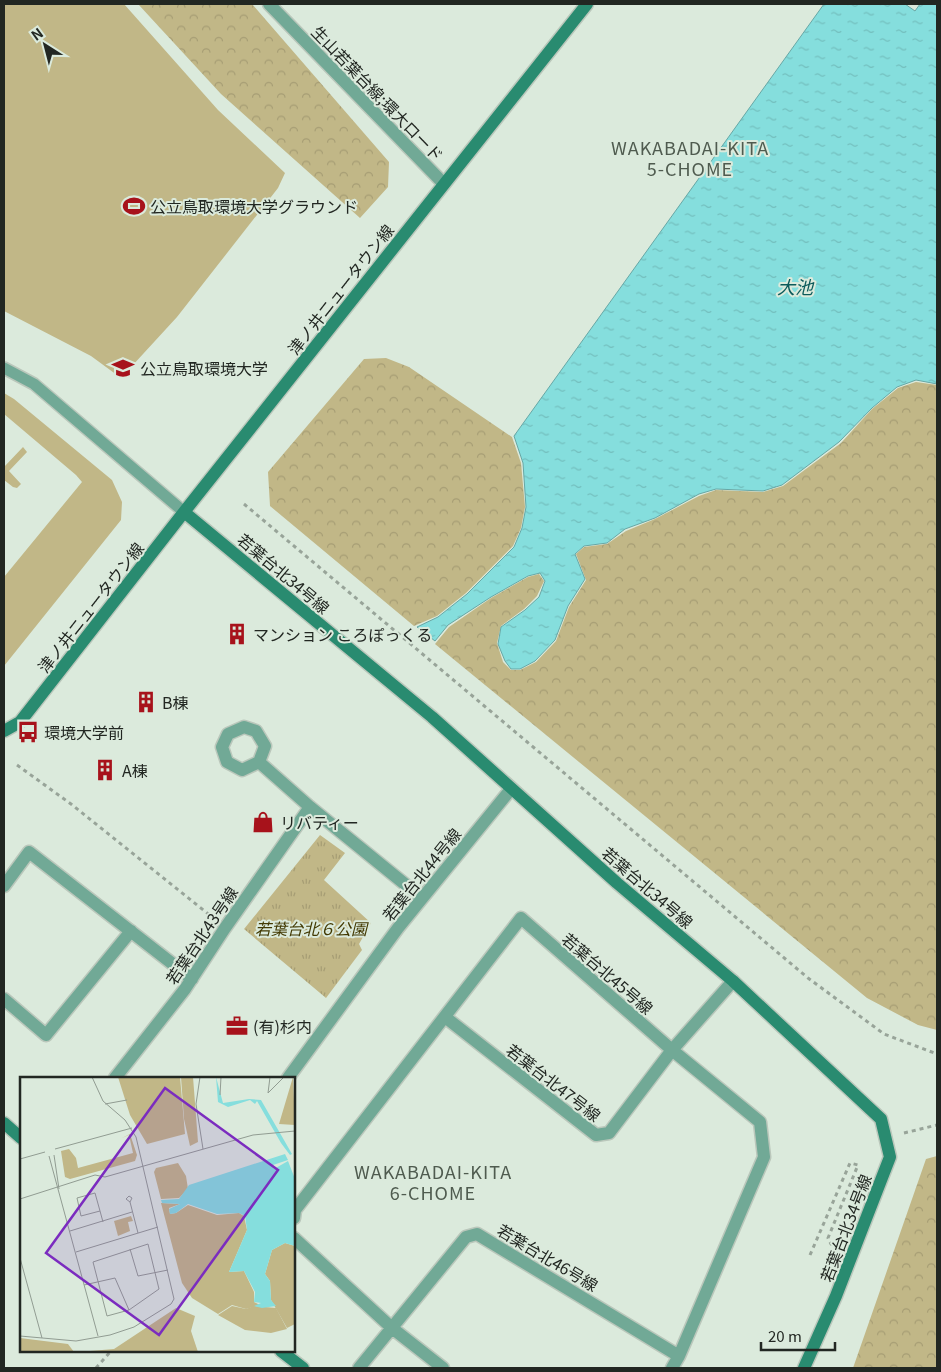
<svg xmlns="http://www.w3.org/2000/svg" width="941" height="1372" font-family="Georgia,'Noto Sans JP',serif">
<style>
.grass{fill:#c1b787}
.forest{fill:url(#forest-crowns)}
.park{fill:url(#park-tufts)}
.water{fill:url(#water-ripples);stroke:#67a7a5}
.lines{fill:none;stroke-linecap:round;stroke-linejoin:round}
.lane-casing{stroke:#bac7bb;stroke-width:14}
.street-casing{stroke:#bac7bb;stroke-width:15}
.secondary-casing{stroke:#bac7bb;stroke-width:15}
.path{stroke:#98a499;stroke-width:3;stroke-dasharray:4 4;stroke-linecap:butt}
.lane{stroke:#71a996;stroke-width:11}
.street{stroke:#71a996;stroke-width:12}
.secondary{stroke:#298b70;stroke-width:12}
.labels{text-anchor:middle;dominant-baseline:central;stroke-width:4;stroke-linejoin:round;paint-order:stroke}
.street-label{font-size:16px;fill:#222722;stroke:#dbeadc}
.poi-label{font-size:16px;fill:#222722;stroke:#dbeadc;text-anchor:start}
.park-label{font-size:16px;font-style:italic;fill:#423902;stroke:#dbeadc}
.neighbourhood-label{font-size:18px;letter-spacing:1px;fill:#4f5b4f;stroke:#dbeadc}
.water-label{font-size:18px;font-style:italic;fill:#0c5b5b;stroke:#dbeadc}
.inset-road{fill:none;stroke:#919c92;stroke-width:1}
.view{fill:#7b2cbf;fill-opacity:0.15;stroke:#7b2cbf;stroke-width:2.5}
.inset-edge{fill:none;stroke:#222722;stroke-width:2.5}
</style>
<defs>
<pattern id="forest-crowns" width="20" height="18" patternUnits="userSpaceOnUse" patternTransform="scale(1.25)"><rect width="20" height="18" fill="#c1b787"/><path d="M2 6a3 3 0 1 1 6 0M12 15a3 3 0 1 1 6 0" fill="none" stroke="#a69d74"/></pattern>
<pattern id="park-tufts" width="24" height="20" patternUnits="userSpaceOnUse" patternTransform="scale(1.25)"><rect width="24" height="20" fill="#c1b787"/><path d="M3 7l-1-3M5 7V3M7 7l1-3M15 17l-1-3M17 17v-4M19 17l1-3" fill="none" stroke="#a69d74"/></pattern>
<pattern id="water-ripples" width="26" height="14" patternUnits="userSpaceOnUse" patternTransform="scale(1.25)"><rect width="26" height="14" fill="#85dedd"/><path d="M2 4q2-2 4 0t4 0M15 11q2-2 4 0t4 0" fill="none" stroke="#73bebd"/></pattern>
</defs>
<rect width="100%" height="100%" fill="#dbeadc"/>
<path class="grass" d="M4,4H124L218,110L285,173L278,188L177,317L121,378L91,356L4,311Z
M4,393L14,399L112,480L122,502L121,520L4,666V577L82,482L76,475L4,414Z
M23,447L27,452L9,471L21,484L17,488L13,487L4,480V467Z"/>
<path class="forest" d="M138,4H252L389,162L388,187L360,218L221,94Z
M386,358L409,367L512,437L521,463L525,507L521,528L513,546L466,593L437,616L414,626L270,506L268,472L364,359Z
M916,382L937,385V1030L918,1025L867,998L435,644L449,627L491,598L528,577L539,574L544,581L537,596L524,609L501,626L497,643L503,662L511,670H520L536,662L556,641L569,607L586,580L576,554L584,547L607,544L626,531L655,519L699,496L716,490L763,492L783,486L841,443L872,409L898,388Z
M937,1156V1368H853L926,1159Z"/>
<path class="park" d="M320,835L345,853L324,880L371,923L359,944L362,950L326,998L244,929Z"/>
<path class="water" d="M824,4H905L915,11L920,4H937V384L916,380L897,387L872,408L839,442L782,485L763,491L716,489L699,494L655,518L625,529L607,543L584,546L575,554L585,579L568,606L555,640L535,661L520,669H511L505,661L498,644L501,627L525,610L539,597L545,581L540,573L528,576L491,597L448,625L435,641L417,627L438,617L467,594L514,547L522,528L526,507L523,463L514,436Z"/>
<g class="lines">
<g class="lane-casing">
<path id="lane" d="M4,368L34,384L184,512"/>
</g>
<g class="street-casing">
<path id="street" d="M269,4L444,184
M259,762L265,746L256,731L244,727L228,734L222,747L227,762L242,770L259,762L310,807L422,898
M4,886L29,852L192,979
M4,999L46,1035L131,931
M445,1017L596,1135L609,1133L672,1050L733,981
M115,1078L185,989L225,928L310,807
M288,1078L398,928L511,789
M294,1218L295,1210L521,918L672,1050L760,1122L764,1157L679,1356L672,1368
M294,1238L392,1328L443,1368
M359,1368L466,1237L477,1234L679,1356"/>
</g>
<g class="secondary-casing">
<path id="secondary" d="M184,512L432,717L617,883L733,981L881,1119L890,1157L836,1296L804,1368
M4,731L20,722L184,512L587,4
M4,1123L21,1138
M281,1351L303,1368"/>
</g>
<path class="path" d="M244,504L808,978L884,1034L937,1054
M17,765L71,804L212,917
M904,1133L937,1125
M810,1255L850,1163L858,1165L828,1238L831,1244L836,1242
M96,1368L111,1351"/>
<use href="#lane" class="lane"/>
<use href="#street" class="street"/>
<use href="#secondary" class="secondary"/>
</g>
<defs>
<g id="stadium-bare" transform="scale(1.725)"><path d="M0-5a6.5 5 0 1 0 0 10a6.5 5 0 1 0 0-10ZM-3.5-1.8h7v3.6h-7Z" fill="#a7121b" stroke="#dbeadc" stroke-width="2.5" paint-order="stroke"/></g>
<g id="school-bare" transform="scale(1.725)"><path d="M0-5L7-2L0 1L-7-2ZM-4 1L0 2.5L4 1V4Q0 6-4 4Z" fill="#a7121b" stroke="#dbeadc" stroke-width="2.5" paint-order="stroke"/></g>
<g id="building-bare" transform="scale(1.725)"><path d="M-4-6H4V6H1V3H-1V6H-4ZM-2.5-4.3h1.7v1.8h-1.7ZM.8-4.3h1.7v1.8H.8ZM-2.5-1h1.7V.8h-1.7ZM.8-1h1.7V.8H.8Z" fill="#a7121b" stroke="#dbeadc" stroke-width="2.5" paint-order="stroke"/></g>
<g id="bus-bare" transform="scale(1.725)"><path d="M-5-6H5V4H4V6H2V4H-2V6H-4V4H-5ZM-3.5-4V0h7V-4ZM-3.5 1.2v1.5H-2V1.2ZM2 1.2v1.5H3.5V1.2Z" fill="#a7121b" stroke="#dbeadc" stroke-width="2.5" paint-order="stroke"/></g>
<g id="shop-bare" transform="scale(1.725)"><path d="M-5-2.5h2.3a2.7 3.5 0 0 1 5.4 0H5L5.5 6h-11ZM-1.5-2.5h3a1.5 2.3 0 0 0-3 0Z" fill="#a7121b" stroke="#dbeadc" stroke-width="2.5" paint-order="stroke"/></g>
<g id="office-bare" transform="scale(1.725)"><path d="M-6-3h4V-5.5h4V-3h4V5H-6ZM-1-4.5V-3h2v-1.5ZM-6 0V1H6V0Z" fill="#a7121b" stroke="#dbeadc" stroke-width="2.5" paint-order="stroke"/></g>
</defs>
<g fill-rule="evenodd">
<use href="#stadium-bare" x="134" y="206"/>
<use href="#school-bare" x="123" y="368"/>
<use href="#building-bare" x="237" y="634"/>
<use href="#building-bare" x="146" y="702"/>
<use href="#bus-bare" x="28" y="732"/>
<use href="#building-bare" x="105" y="770"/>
<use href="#shop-bare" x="263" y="822"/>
<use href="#office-bare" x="237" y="1026"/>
</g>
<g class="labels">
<g class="street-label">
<text transform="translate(378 93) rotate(46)">生山若葉台線;環大ロード</text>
<text transform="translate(340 289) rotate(-52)">津ノ井ニュータウン線</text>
<text transform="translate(284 573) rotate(40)">若葉台北34号線</text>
<text transform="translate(90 607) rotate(-52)">津ノ井ニュータウン線</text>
<text transform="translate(421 874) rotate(-51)">若葉台北44号線</text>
<text transform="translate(648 887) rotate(41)">若葉台北34号線</text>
<text transform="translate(201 935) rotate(-56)">若葉台北43号線</text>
<text transform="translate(608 973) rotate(41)">若葉台北45号線</text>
<text transform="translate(554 1082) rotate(38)">若葉台北47号線</text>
<text transform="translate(845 1228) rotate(-69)">若葉台北34号線</text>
<text transform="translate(548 1257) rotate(31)">若葉台北46号線</text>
</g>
<g class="poi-label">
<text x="150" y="206">公立鳥取環境大学グラウンド</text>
<text x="140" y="368">公立鳥取環境大学</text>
<text x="253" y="634">マンション ころぽっくる</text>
<text x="162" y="702">B棟</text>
<text x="44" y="732">環境大学前</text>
<text x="122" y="770">A棟</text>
<text x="280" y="822">リバティー</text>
<text x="253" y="1026">(有)杉内</text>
</g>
<g class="park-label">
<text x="311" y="928">若葉台北６公園</text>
</g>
<g class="neighbourhood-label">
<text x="690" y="147">WAKABADAI-KITA<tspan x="690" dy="21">5-CHOME</tspan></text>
<text x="433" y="1171">WAKABADAI-KITA<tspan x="433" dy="21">6-CHOME</tspan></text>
</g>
<g class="water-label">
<text x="795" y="286">大池</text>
</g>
</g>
<g transform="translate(20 1077)">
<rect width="275" height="275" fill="#dbeadc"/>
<path d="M98,0H160L165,57L127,67L110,38ZM273,0L275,48L259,47ZM110,57L117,78L115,84L50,102L45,100L41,74L49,72L56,81L58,91L113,76L109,58L102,61ZM212,229L226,232L234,229L256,231L267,252L251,256L225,253L198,238Z" fill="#c1b787"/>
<path d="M161,0H173L178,65L170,69L164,42ZM158,86L166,99L168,112L159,121L141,122L134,95L136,91ZM141,126L160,127L149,131L150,137L156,136L168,128L197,138L219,136L224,139L227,153L209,195L224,194L234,215V225L240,228L226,232L212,228L198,237L172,221L162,206ZM265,166L275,169V247L267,251L251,223L250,204L245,197L252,173ZM156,231L175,239L171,254L178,275H58L94,272ZM0,261L48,267L54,275H0Z" fill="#c1b787"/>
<path d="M111,139L113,144L108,145L110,154L98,159L94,144Z" fill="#c1b787"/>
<path d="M196,0L203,26L229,22L241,23L272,77L270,78L261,66L237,24L235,27L230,23L208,30L198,25ZM265,77L268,83L253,88L254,92L268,84L275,102V169L265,166L252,173L245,197L250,204L251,223L256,229L242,231L234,229L241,226L234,225L235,215L224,194L209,195L227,153L225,139L219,136L197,137L168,127L156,136L150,137L149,132L160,127L142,126L141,123L159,122L169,108Z" fill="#85dedd"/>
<path class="inset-road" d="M180,0L176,27L183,72M250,0L248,16L264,0M200,18L201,0M85,27L107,23M35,72L112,51M34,78L39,112M29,79L78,259M0,82L25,75M0,122L75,98L85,100L233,58L275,54M110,125L112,121L109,119L106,122L110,125L118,156M80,134L61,139L57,121L75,116L80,134L83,145M50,154L112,135M128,167L139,212L109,233L87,239L73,185ZM110,172L118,199L148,193M56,175L138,150M0,181L22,261M64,208L95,201L109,233M0,259L56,264L90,258L114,250L151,227L154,222L116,60L105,43L83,24L72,0"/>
<path class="view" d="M145,11L258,93L139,258L26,176Z"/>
<rect width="275" height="275" class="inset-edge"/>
</g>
<rect width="941" height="1372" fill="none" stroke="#222722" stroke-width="10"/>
<g transform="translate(45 45) rotate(324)" stroke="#dbeadc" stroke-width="4" paint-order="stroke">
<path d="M0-4L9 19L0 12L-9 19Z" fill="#222722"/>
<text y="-8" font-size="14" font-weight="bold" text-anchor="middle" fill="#222722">N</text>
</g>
<path d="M761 1342v8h74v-8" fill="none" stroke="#222722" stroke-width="2.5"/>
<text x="768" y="1342" font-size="15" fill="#222722" stroke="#dbeadc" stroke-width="4" paint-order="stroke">20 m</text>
</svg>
